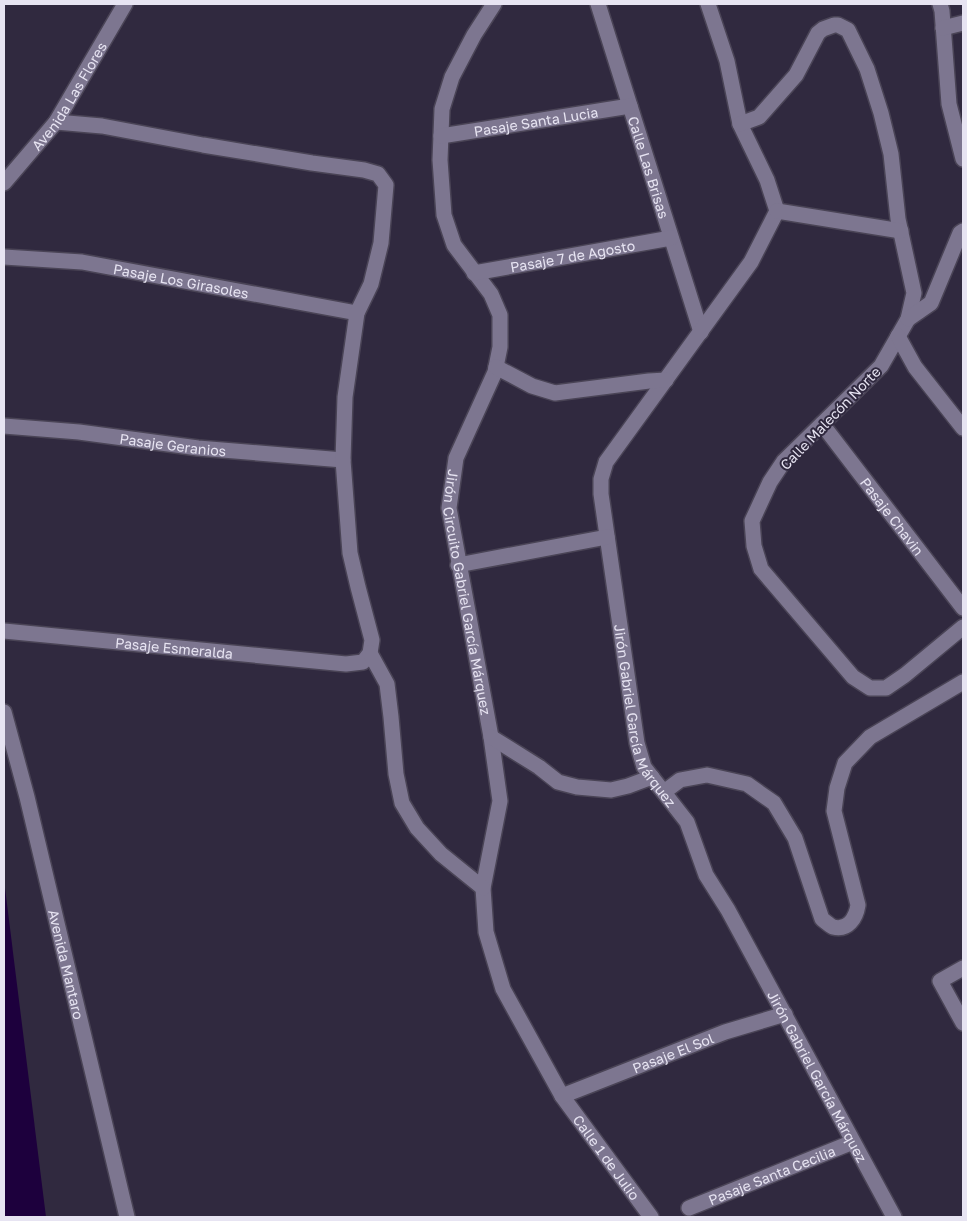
<svg xmlns="http://www.w3.org/2000/svg" width="967" height="1221" font-family="'Golos Text',sans-serif">
<style>
.water{fill:#1d003d}
.lines{fill:none;stroke-linecap:round;stroke-linejoin:round}
.minor-casing{stroke:#4a4456;stroke-width:18}
.minor{stroke:#7d7690;stroke-width:15}
.labels{text-anchor:middle;dominant-baseline:central;stroke-width:4;stroke-linejoin:round;paint-order:stroke}
.street-label{font-size:14px;fill:#e7e4f2;stroke:#30293f}
</style>
<rect width="100%" height="100%" fill="#30293f"/>
<path class="water" d="M4,880L46,1217H4Z"/>
<g class="lines">
<g class="minor-casing">
<g id="minor">
<path id="s1" d="M494,4L474,35L452,77L442,109L440,160L444,215L454,245L491,294L500,315V347L495,372L456,458L449,508L491,737L500,801L483,888L486,932L503,989L562,1096L651,1217"/>
<path id="s2" d="M598,4L701,332"/>
<path d="M708,4L727,61L740,124L767,180L777,211"/>
<path d="M940,4L942,11L949,104L963,159"/>
<path d="M943,28L963,23"/>
<path d="M740,124L759,117L796,75L818,33L823,29L834,25H838L848,30L867,69L881,113L891,154L898,219L914,293L908,319L881,366L784,461L770,482L752,521L754,546L761,569L853,677L870,688H886L905,675L963,627"/>
<path id="s3" d="M441,136L630,106"/>
<path id="s4" d="M4,183L56,122L125,4"/>
<path id="s5" d="M777,211L751,262L606,462L601,479V494L637,743L644,767L687,822L706,875L728,910L894,1217"/>
<path d="M777,211L901,231"/>
<path id="s6" d="M4,257L82,262L357,313"/>
<path id="s7" d="M474,273L671,238"/>
<path d="M908,319L931,303L960,233L963,231"/>
<path d="M898,336L915,367L963,428"/>
<path d="M496,367L532,386L555,393L649,381L666,380"/>
<path id="s8" d="M822,424L963,608"/>
<path id="s9" d="M4,426L79,432L198,448L343,460"/>
<path d="M458,565L607,537"/>
<path id="s10" d="M4,631L346,664L363,662L370,653L372,640L358,587L350,553L343,460L345,397L357,313L371,284L381,243L386,185L378,174L364,170L312,163L203,145L102,126L56,122"/>
<path d="M370,653L387,684L391,717L396,774L402,803L417,828L441,854L483,888"/>
<path id="s11" d="M4,712L27,797L127,1217"/>
<path d="M491,737L539,767L558,782L577,787L611,790L628,786L652,777"/>
<path d="M664,792L680,780L707,775L747,784L774,803L795,838L822,919C825,921 829,925 833,927C848,931 856,918 858,905L834,811L837,788L845,763L870,737L963,682"/>
<path d="M963,968L940,981L963,1023"/>
<path id="s12" d="M562,1096L725,1032L785,1014"/>
<path id="s13" d="M689,1208L853,1142"/>
</g>
</g>
<use href="#minor" class="minor"/>
</g>
<g class="labels">
<g class="street-label">
<text stroke="none"><textPath href="#s4" startOffset="109">Avenida Las Flores</textPath></text>
<text stroke="none"><textPath href="#s3" startOffset="96">Pasaje Santa Lucia</textPath></text>
<text stroke="none"><textPath href="#s2" startOffset="171">Calle Las Brisas</textPath></text>
<text stroke="none"><textPath href="#s7" startOffset="100">Pasaje 7 de Agosto</textPath></text>
<text stroke="none"><textPath href="#s6" startOffset="179">Pasaje Los Girasoles</textPath></text>
<text transform="translate(830 418) rotate(-46)">Calle Malecón Norte</text>
<text stroke="none"><textPath href="#s9" startOffset="170">Pasaje Geranios</textPath></text>
<text stroke="none"><textPath href="#s8" startOffset="116">Pasaje Chavin</textPath></text>
<text stroke="none"><textPath href="#s1" startOffset="628">Jirón Circuito Gabriel García Márquez</textPath></text>
<text stroke="none"><textPath href="#s10" startOffset="171">Pasaje Esmeralda</textPath></text>
<text stroke="none"><textPath href="#s5" startOffset="565">Jirón Gabriel García Márquez</textPath></text>
<text stroke="none"><textPath href="#s11" startOffset="260">Avenida Mantaro</textPath></text>
<text stroke="none"><textPath href="#s12" startOffset="119">Pasaje El Sol</textPath></text>
<text stroke="none"><textPath href="#s5" startOffset="970">Jirón Gabriel García Márquez</textPath></text>
<text stroke="none"><textPath href="#s1" startOffset="1230">Calle 1 de Julio</textPath></text>
<text stroke="none"><textPath href="#s13" startOffset="89">Pasaje Santa Cecilia</textPath></text>
</g>
</g>
<rect width="967" height="1221" fill="none" stroke="#e7e4f2" stroke-width="10"/>
</svg>
